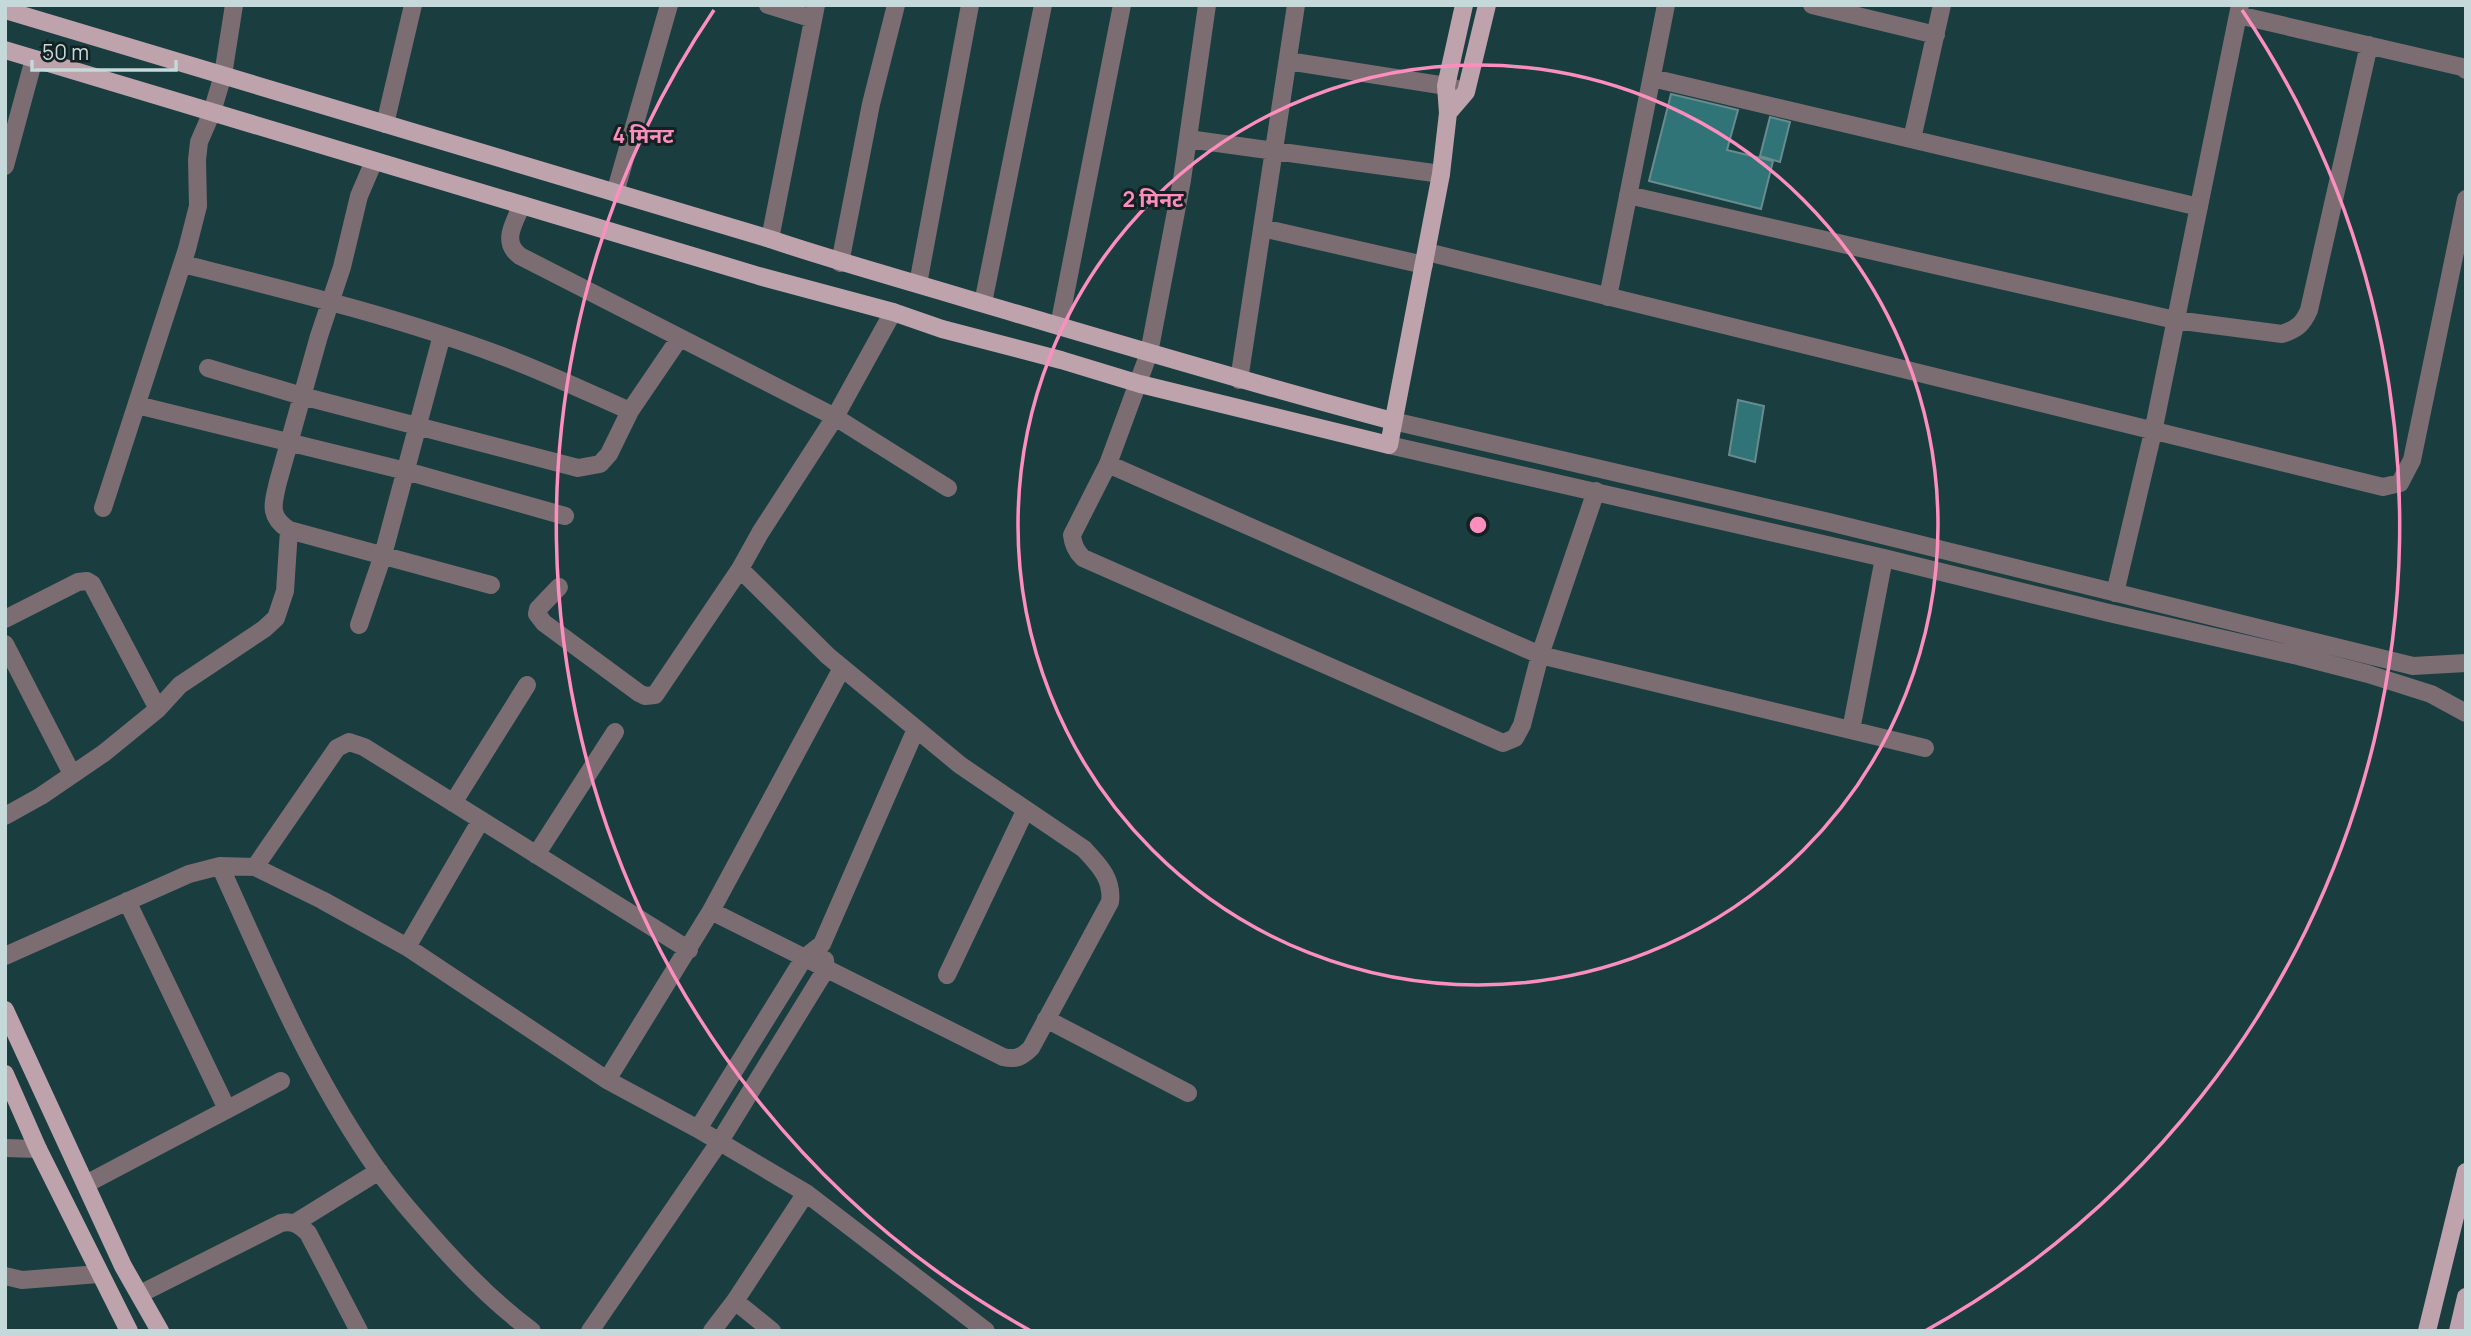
<svg xmlns="http://www.w3.org/2000/svg" width="2471" height="1336" font-family="Manrope,'Noto Sans Devanagari',sans-serif">
<style>
.building{fill:#317478;stroke:#688c8e;stroke-width:2}
.lines{fill:none;stroke-linecap:round;stroke-linejoin:round}
.minor{stroke:#7b6d72;stroke-width:18}
.major{stroke:#bea3ad;stroke-width:18}
.ring{fill:none;stroke:#fd8ebe;stroke-width:3.5}
.centre{fill:#fd8ebe;stroke:#132122;stroke-width:3.5}
.ring-label{font-size:21px;text-anchor:middle;font-weight:bold;fill:#fd8ebe;stroke:#132122;stroke-width:6;stroke-linejoin:round;paint-order:stroke}
</style>
<rect width="100%" height="100%" fill="#1a3d3f"/>
<path class="building" d="M1671,94L1738,110L1727,150L1773,161L1761,209L1649,181Z
M1770,117L1790,122L1780,162L1760,156Z
M1738,400L1764,406L1755,462L1729,455Z"/>
<g class="lines">
<path class="minor" d="M768,5L813,19
M1207,5L1182,180L1149,353L1108,464L1072,535C1073,545 1076,551 1083,558L1503,743L1515,738L1522,725L1540,655L1596,491
M1812,5L1936,35
M2238,15L2462,67L2466,70
M1288,61L1446,86L1460,90
M1652,78L2199,207
M385,124L413,5
M1188,139L1441,174
M1912,139L1942,5
M374,161L359,196L342,267L319,336L278,482C273,504 268,516 289,530L491,585
M5,166L34,59
M615,193L669,5
M1628,195L2175,320L2282,334C2297,329 2303,324 2309,310L2369,45
M522,205C514,223 501,242 520,256L835,417L948,488
M1262,228L1424,265
M770,239L816,5
M1427,252L2383,487L2400,483L2412,460L2466,199
M840,263L871,104L896,5
M183,264C290,291 398,317 502,356C545,372 587,392 630,411
M918,284L970,5
M1608,297L1666,5
M983,303L1043,5
M1059,326L1122,5
M208,368L302,396L578,468L600,464L609,454L630,411L679,339
M1239,380L1296,5
M137,405L406,471L565,516
M1393,421L1829,522L2413,666L2466,663
M1389,445L1884,558L2109,613L2298,656L2368,674L2431,694L2466,713
M1108,464L1540,655L1925,748
M103,508L187,249L198,206L197,160L199,142L212,112L223,75L234,5
M559,587L538,609L537,614L544,623L639,693L645,696L655,695L740,569L760,533L835,417L893,312
M2115,593L2153,432L2240,5
M5,619L78,582L87,581L92,584L158,709
M359,625L383,555L442,335
M5,644L72,774
M1851,730L1884,558
M453,803L527,685
M5,816L41,796L104,753L158,709L180,685L264,629L276,618L285,591L289,530
M536,855L615,732
M220,866C265,965 307,1066 368,1156C390,1189 416,1218 442,1247C470,1278 498,1306 532,1331
M255,867L337,748L349,742L364,747L689,950
M127,901L227,1109
M711,911L1003,1057C1016,1060 1022,1057 1031,1048L1110,902C1113,879 1099,865 1084,849L960,765L828,656L740,569
M407,947L481,820
M5,956L189,874L220,866L255,867L322,900L407,947L607,1080L698,1129L806,1193L986,1331
M947,975L1025,811
M1046,1019L1188,1093
M607,1080L711,911L842,668
M698,1129L804,958L822,944L916,729
M5,1148L38,1149
M86,1184L281,1081
M295,1223L379,1171
M5,1276L22,1280L99,1274
M140,1294L281,1223C293,1220 299,1225 308,1233L359,1331
M735,1301L772,1331
M590,1331L720,1141L826,969L825,960
M712,1331L735,1301L806,1193"/>
<path class="major" d="M5,10L770,239C841,263 913,282 984,304C1120,344 1256,385 1393,421
M5,50L759,276L893,312L942,329L1061,360L1140,384L1389,445L1441,174L1448,113L1446,86L1464,5
M1448,113L1466,92L1487,5
M5,1010L123,1266L160,1331
M5,1074L38,1149L129,1331
M2427,1331L2466,1172
M2458,1331L2466,1297"/>
</g>
<g class="ring">
<circle cx="1478" cy="525" r="460"/>
<path d="M1031 1331A921 921 0 0 1 714 10M2242 10A921 921 0 0 1 1925 1331"/>
</g>
<circle cx="1478" cy="525" r="10" class="centre"/>
<g class="ring-label">
<text x="643" y="143">4 मिनट</text>
<text x="1153" y="207">2 मिनट</text>
</g>
<rect width="2471" height="1336" fill="none" stroke="#c6d9da" stroke-width="14"/>
<path d="M32 60v10h144v-10" fill="none" stroke="#c6d9da" stroke-width="3.5"/>
<text x="42" y="60" font-size="21" fill="#c6d9da" stroke="#132122" stroke-width="5" paint-order="stroke">50 m</text>
</svg>
